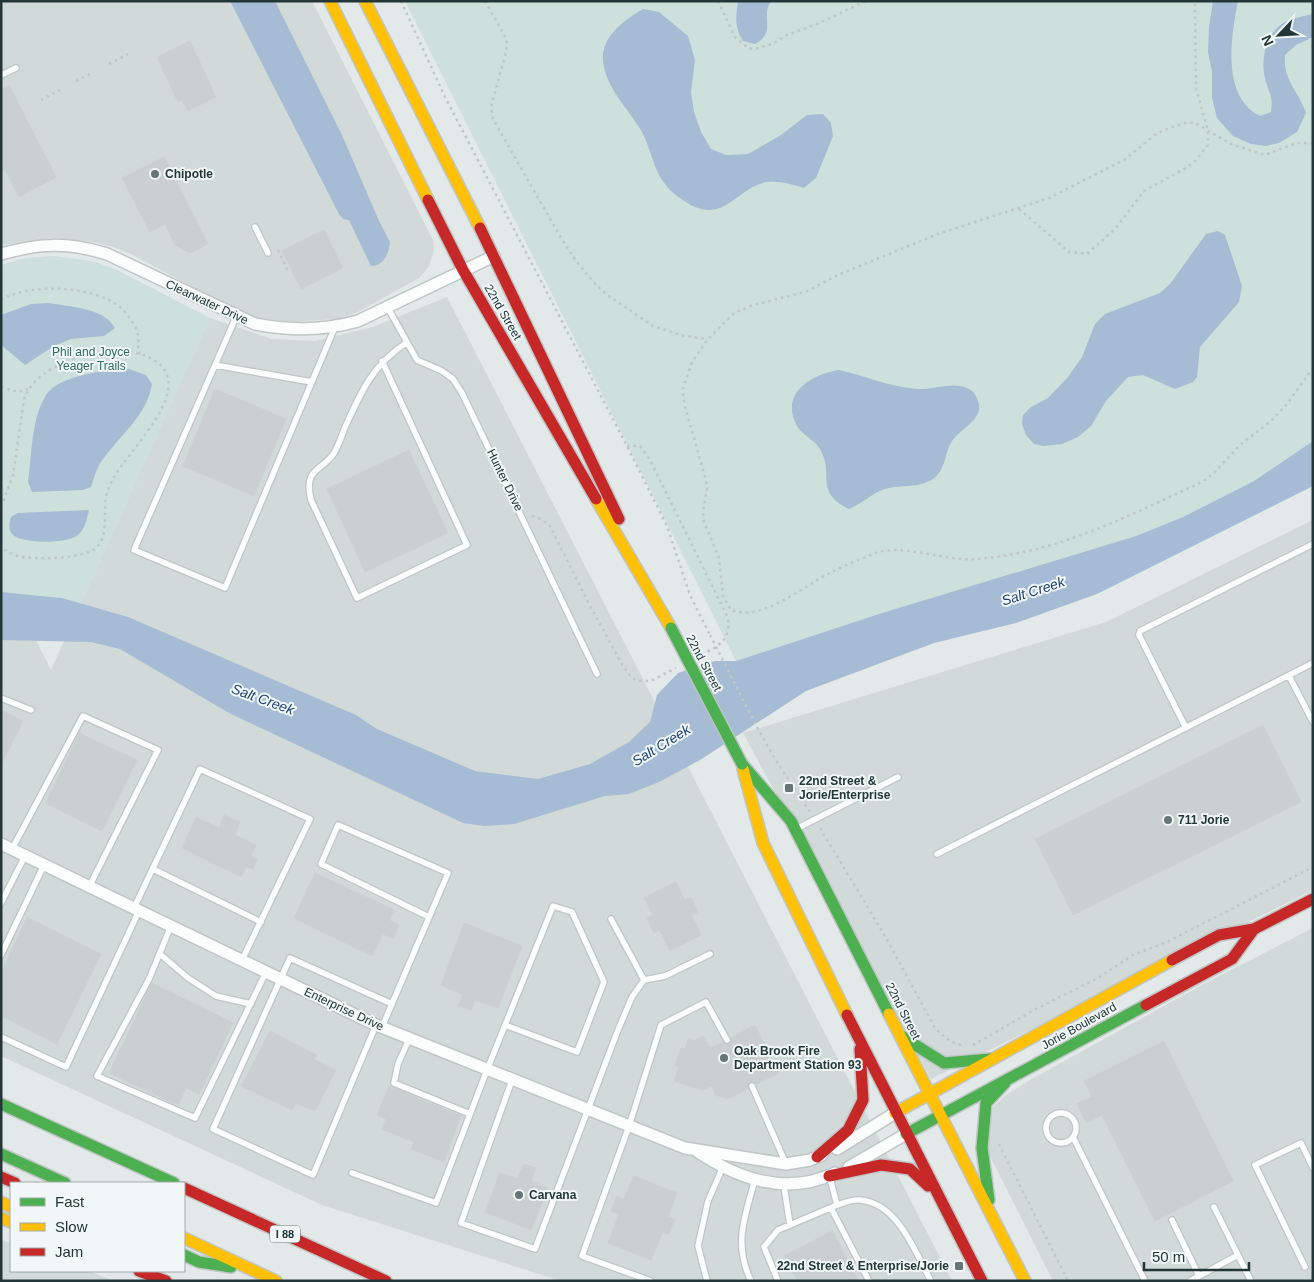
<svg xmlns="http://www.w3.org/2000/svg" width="1314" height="1282" font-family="Arial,sans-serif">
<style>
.built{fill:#d1d9d9}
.green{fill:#cde0db}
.water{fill:#a6bcd4}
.building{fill:#cacfcf;stroke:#ccd1d1}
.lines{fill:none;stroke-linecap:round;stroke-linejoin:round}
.lane-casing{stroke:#c0c5c5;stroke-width:8}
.street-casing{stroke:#c0c5c5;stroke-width:14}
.fast-casing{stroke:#c0c5c6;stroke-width:14}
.slow-casing{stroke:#c0c5c6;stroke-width:14}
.jam-casing{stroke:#c0c5c6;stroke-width:14}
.path{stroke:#c0c7c8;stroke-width:2.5;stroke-dasharray:2.5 4;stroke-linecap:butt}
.lane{stroke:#fbfcfc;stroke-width:5.5}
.street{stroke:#fbfcfc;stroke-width:11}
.fast{stroke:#4caf50;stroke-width:11}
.slow{stroke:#ffc107;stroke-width:11}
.jam{stroke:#c62828;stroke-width:11}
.fast-bridge-casing{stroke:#bcc4c4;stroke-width:14;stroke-linecap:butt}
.path-bridge{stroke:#c0c7c8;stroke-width:2.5;stroke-dasharray:2.5 4;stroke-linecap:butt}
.fast-bridge{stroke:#4caf50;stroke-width:11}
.poi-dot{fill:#667576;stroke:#f1f7f6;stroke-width:2}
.labels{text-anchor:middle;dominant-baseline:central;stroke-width:4;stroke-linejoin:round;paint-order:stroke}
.shield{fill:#f1f7f6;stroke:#617172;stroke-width:1}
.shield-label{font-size:11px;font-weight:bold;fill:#233739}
.poi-label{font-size:12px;font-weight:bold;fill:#233739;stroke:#f1f7f6;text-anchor:start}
.street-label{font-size:12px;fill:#233739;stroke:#f1f7f6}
.park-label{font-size:12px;fill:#306d60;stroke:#f1f7f6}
.water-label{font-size:14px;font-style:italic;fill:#214471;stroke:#f1f7f6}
</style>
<rect width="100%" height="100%" fill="#e3e8e8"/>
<path class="built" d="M1,1H312L433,240L434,250L429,266L419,278L358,312L338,319L288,322L257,318L222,303L133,255L113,247L94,242L52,238L1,245Z
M447,297L724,837L952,1281H561L322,1205L1,1056V571L51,670L210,318L272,339L315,341L373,327Z
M1313,520V890L931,1079L743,733L1106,622Z
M1313,928V1281H1053L988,1152L993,1107L1006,1095L1030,1080L1202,985Z
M1,1240L11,1243V1271H89L114,1281H1Z"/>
<path class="green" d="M405,1H1313V441L1254,481L1183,517L1136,536L882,613L736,661Z
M54,256L91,261L115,269L210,318L81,604L62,598L1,592V265L25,258Z"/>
<path class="water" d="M230,1H275L342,135L379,221L390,242C389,253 384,266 371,266L349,220L343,219L339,214Z
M738,1H771C760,18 777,32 755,44L743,41C734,28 736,16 738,1Z
M1213,1H1238C1231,37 1221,96 1260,116L1271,112C1273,96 1270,96 1266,82C1259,60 1266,28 1290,20C1297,17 1305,16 1313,14V37L1296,45L1285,55C1283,81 1298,90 1306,113L1297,132L1279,143L1266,146L1251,144L1233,136L1217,118L1212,98V72L1208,52L1209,27Z
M643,9L659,12L688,36L695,60L691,92L694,112L701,132L711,149L726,155L748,154L781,135L807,115L823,114L831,123L833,136L816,178L804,188C788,183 770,178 755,186C734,196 722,218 695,207C686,203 670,192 665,184C653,169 651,149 642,132C629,109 605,88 603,60C601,36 626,19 643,9Z
M1218,231L1225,235L1242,286L1239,302L1200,347L1197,377L1193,382L1175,389L1143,375L1128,377L1106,401L1091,426L1078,437L1062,444L1043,446L1034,444L1026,435L1022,424L1023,415L1031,407L1048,398L1068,377L1082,357L1095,324L1105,314L1160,293L1170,284L1206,234Z
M49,303C70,307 103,307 115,328L104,336L71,339L54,346L25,365L1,345V315L31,304Z
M126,368L146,375L152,384C147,416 119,436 101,462C96,469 94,479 91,487L83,490L32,492L28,482C32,455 31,419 46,395C59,375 104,371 126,368Z
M839,370C866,376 892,388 921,389C936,389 955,381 969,389C974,391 976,396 978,401C985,420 959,428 951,443C944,455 946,470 933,479C917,489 902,484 885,489C872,493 862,504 849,509C814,492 834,475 821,451C816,440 803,436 797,426C779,393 812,374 839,370Z
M1313,441V486L1097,594L1016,623L934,643L806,691L700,760L659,782L629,794L605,796L514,824L484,826L463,823L229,713L120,649L91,642L1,640V592L62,598L128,617L356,715L377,729L475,771L538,779L590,764L629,742L650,722L657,695L678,673L715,661H736L882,613L1136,536L1183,517L1254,481Z
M89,510C87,519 85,529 78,535C68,544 23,544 13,535C8,530 9,523 11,517L18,513Z"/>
<path class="building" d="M190,41L216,97L188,111L182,100L178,102L157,57Z
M9,85L56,177L19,197L5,170L1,172V89Z
M164,157L208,244L190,253L175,245L165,224L150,232L122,178Z
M324,230L343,268L301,289L282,251Z
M215,389L286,419L254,496L183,466Z
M409,450L448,533L365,572L327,489Z
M1,710L23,721L1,765Z
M1263,725L1301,802L1073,915L1035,839Z
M79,733L137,760L102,831L46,803Z
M224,815L240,822L235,835L256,845L251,855L257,859L253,869L246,867L241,877L182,848L196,817L219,828Z
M315,873L394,910L389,920L399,925L393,939L383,934L372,956L294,918Z
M676,882L685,900L691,897L698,912L692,915L701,935L670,951L660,930L654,933L647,918L653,915L644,898Z
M27,917L101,954L57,1044L1,1016V973Z
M464,923L522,946L498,1008L475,1000L471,1010L458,1006L463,995L441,985Z
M152,983L233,1023L199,1094L186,1088L178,1105L109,1073Z
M755,1025L779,1073L756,1084L750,1082L748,1089L728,1099L715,1095L712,1086L702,1090L674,1081L679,1067L675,1066L681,1048L685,1049L688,1039L694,1041L703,1036L710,1048L723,1042L729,1044L731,1038Z
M270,1031L317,1055L314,1059L336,1070L315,1111L296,1103L292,1110L241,1086Z
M1164,1041L1233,1181L1155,1221L1102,1115L1086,1123L1077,1104L1092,1097L1084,1081Z
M389,1086L461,1116L444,1162L411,1149L414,1142L382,1129L386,1119L377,1115Z
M524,1164L536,1168L531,1181L548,1188L531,1230L485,1212L500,1173L517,1178Z
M634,1176L677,1193L668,1217L675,1219L669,1234L663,1232L651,1260L608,1243L619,1214L611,1211L617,1196L624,1199Z
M832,1231L859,1281H797L784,1256Z"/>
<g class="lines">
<g class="lane-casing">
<path id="lane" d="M1,75L16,68
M255,227L268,253
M388,308L417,360L442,371L453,379L462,393L597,674
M236,317L134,550L225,588L335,327
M382,361L467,545L357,598L311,500C303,467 322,472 334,453C339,445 342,434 346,425C362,390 373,365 406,343
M215,365L312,382
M1289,676L1313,722
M1,698L31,710
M1186,728L1139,635L1140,631L1313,544
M798,828L898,777
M12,849L83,716L158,750L89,887
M937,854L1313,663
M153,869L261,922
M1,903L25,856
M134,908L200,769L310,819L242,960
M171,926L149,979L97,1076L195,1118L266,972
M160,954L188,978L216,996L251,1004
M1,955L44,865
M644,980L665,976L710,954
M376,1025L313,1175L213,1129L290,958L392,1004
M382,1027C404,976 426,925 448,873L338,825L321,864L429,917
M1,1037L66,1067L139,911
M409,1039L398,1064L394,1083L470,1114
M512,1080L461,1223L535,1249L618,1030L632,997L644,980L611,919
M752,1086L786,1164
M1046 1128a15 15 0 1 1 30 0a15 15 0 1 1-30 0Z
M1073,1137L1145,1281
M352,1173L436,1203L487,1070L553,906L572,912L604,982L577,1052L505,1025
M830,1178L837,1205C844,1203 853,1199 860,1200C898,1203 915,1252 931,1281
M784,1186L790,1225
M1214,1207L1238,1255
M831,1208L869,1281
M1172,1220L1199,1276
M1305,1267L1255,1165L1301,1143L1313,1168
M651,1281L582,1256L629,1126L661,1025L706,1002L727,1040
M707,1281L698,1246L708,1201L722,1169
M751,1281C733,1243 745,1217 755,1179
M778,1281L764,1247L778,1230L837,1205
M1190,1281L1238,1255L1251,1281"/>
</g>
<g class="street-casing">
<path id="street" d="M1,254C40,243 68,242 107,254L255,324C291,331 323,331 358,321L494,256
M1,844L376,1025L685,1148L786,1164L810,1160L822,1155
M837,1149L895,1113
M698,1152C740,1180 787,1196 835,1173
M849,1167L906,1134"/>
</g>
<g class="fast-casing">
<path id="fast" d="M742,764L791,821L889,1014
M901,1036L944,1063L990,1059
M1,1104L174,1183
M906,1134L1146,1005
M1,1154L65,1183
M989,1200L982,1148L986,1103L1005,1083
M184,1255L199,1262L231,1267"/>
</g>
<g class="slow-casing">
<path id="slow" d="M330,1L428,200
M365,1L480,228
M596,499L671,628
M743,769L763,843L847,1015
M889,1014L1025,1281
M895,1113L1172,960
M1,1202L11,1207
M1,1218L11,1222
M184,1238L276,1281"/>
</g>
<g class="jam-casing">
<path id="jam" d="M428,200L463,270L596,499
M480,228L619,519
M1172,960L1219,935L1254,929L1313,899
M1146,1005L1232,959L1254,929
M847,1015L982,1281
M817,1157L848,1130L863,1100L860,1049
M829,1176L881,1165L910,1169L928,1186
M1,1177L15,1183
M184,1188L386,1281
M139,1271L166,1281"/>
</g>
<path class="path" d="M401,1L445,97L627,446L667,526L690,595L710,635
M485,1L507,40L506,52L491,107L493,119L561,238L576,261L596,285L606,294L653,326L684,336L708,339
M718,1L735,37L748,48L755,49L772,44L787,35L817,24L866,1
M109,64L128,54
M76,81L94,72
M41,100L60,90
M1313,143H1296L1265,155L1231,144L1197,124L1188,122L1169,128L1156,134L1124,160L1049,198L938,234L840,274L805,292L753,305L734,313L708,339L692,362L683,389L684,403L706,480L707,488L703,513L704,522L719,558L723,596L731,610C762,622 802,587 828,574C843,566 860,559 876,553C900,543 948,562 977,559C1058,553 1130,515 1202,482L1214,473L1240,445L1271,421L1287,404L1313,368
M1019,209L1069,252L1087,254L1115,229L1144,191L1186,168L1195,161L1208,145V131L1196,88L1195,1
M278,250L288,271
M1,300C30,282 102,285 125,312C130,318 137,327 138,335C140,342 136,347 140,354
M1,387L18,392L28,389
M627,446H640L650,460L728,618C731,640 719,646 701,655
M1,507L13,475L24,399C33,374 63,361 87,355C108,350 135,348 154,360C199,388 126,452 113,479C111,483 108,488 107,493C102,509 110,535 96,548C83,559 34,560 18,556C11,554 6,551 1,547
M532,516L541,519L550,526L589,604L623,666L632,678L640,681H651L676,668
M757,727L775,759L810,812
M820,828L885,936L935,1028C943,1036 951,1044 963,1045
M973,1045L1034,1010L1098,978L1133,955L1169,941L1313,867
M999,1144L1068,1281"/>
<use href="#lane" class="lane"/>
<use href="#street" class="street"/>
<use href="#fast" class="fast"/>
<use href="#slow" class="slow"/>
<use href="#jam" class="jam"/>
<g class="fast-bridge-casing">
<path id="fast-bridge" d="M671,628L742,764"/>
</g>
<path class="path-bridge" d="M710,635L757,727"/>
<use href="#fast-bridge" class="fast-bridge"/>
</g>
<g class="poi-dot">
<circle cx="155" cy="174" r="5"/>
<rect x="784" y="783" width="10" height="10" rx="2.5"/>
<circle cx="1168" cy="820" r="5"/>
<circle cx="724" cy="1058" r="5"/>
<circle cx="519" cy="1195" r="5"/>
<rect x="954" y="1261" width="10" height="10" rx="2.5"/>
</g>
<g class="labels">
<rect class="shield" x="270" y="1225.5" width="30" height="17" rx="4"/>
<g class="shield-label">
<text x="285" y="1234">I 88</text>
</g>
<g class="poi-label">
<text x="165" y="174">Chipotle</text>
<text x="799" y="781">22nd Street &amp;<tspan x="799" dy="14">Jorie/Enterprise</tspan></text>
<text x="1178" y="820">711 Jorie</text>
<text x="734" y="1051">Oak Brook Fire<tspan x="734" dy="14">Department Station 93</tspan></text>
<text x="529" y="1195">Carvana</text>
<text x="949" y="1266" text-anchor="end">22nd Street &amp; Enterprise/Jorie</text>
</g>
<g class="street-label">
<text transform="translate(207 302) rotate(25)">Clearwater Drive</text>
<text transform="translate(503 312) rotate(60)">22nd Street</text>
<text transform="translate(505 480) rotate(64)">Hunter Drive</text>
<text transform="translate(704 663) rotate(62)">22nd Street</text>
<text transform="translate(344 1009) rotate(25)">Enterprise Drive</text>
<text transform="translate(903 1011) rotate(63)">22nd Street</text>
<text transform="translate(1079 1026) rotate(-29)">Jorie Boulevard</text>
</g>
<g class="park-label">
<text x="91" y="352">Phil and Joyce<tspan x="91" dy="14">Yeager Trails</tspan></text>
</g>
<g class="water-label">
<text transform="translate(1033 591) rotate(-18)">Salt Creek</text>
<text transform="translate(263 699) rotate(20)">Salt Creek</text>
<text transform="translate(661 745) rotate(-32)">Salt Creek</text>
</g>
</g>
<rect width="1314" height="1282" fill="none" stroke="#233739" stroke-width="5"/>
<rect x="10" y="1182" width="175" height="90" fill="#f1f7f6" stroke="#9faaaa"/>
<rect x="20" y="1198" width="25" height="8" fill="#4caf50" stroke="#9faaaa"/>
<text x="55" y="1207" font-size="15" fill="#233739">Fast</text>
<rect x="20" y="1223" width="25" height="8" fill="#ffc107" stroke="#9faaaa"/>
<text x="55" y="1232" font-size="15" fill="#233739">Slow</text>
<rect x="20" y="1248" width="25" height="8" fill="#c62828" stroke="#9faaaa"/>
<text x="55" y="1257" font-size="15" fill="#233739">Jam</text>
<g transform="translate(1279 35) rotate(245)" stroke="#f1f7f6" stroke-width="4" paint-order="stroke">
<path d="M0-4L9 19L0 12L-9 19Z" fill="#233739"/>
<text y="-8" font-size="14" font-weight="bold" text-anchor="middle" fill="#233739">N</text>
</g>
<path d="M1144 1262v8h105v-8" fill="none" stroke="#233739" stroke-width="2.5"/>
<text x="1152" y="1262" font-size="15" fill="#233739" stroke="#f1f7f6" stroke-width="4" paint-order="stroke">50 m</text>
</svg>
